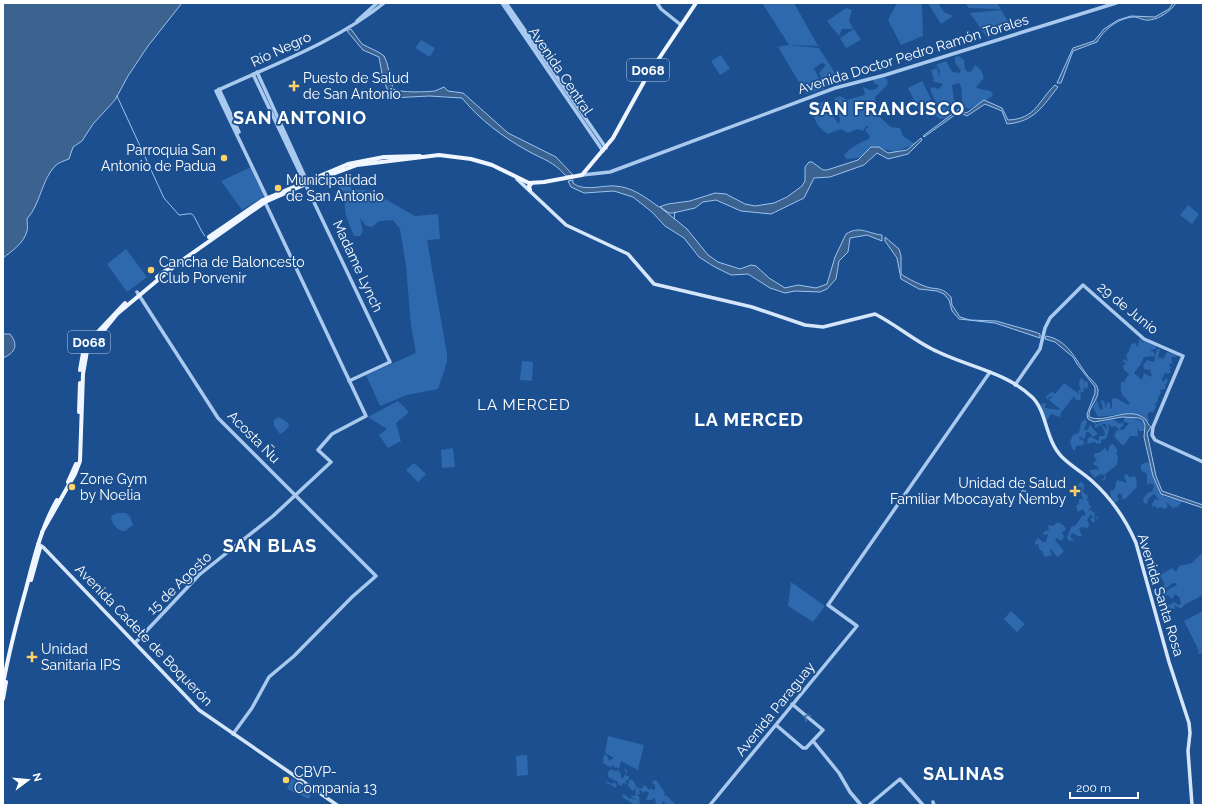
<svg xmlns="http://www.w3.org/2000/svg" width="1206" height="808" font-family="Raleway,sans-serif">
<style>
.green{fill:#2e69ad}
.water{fill:#3c6290;stroke:#9cc4f0}
.lines{fill:none;stroke-linecap:round;stroke-linejoin:round}
.stream{stroke:#9cc4f0;stroke-width:1}
.tertiary{stroke:#a9c9ee;stroke-width:3.5}
.secondary{stroke:#d6e6fa;stroke-width:3.5}
.primary{stroke:#f0f6ff;stroke-width:4}
.oneway{stroke:#4674ac}
.poi-dot{fill:#ffd166;stroke:#1b4f8f;stroke-width:1.5}
.labels{text-anchor:middle;dominant-baseline:central;stroke-width:3.5;stroke-linejoin:round;paint-order:stroke}
.shield{fill:#1b4f8f;stroke:#bbcadd;stroke-width:1}
.shield-label{font-size:13px;font-weight:bold;fill:#fff}
.street-label{font-size:14px;fill:#fff;stroke:#1b4f8f}
.poi-label{font-size:14px;fill:#fff;stroke:#1b4f8f;text-anchor:start}
.neighbourhood-label{font-size:15px;letter-spacing:1px;fill:#fff;stroke:#1b4f8f}
.district-label{font-size:18px;font-weight:bold;letter-spacing:1px;fill:#fff;stroke:#1b4f8f}
</style>
<rect width="100%" height="100%" fill="#1b4f8f"/>
<path class="green" d="M762,3H794L818,46L789,45Z
M897,3L922,4L923,36L901,45L888,20Z
M928,3H938L944,12L953,16L941,24Z
M965,3H997L1001,9L969,8Z
M846,8L852,10L849,20L853,29H842L839,36L827,21Z
M1001,10L1009,23L988,39L970,13Z
M854,29L861,40L846,48L840,38Z
M421,40L435,48L430,57L415,48Z
M787,45L819,48L837,76L833,83L826,87L819,73L826,65L822,63L814,68L824,89L806,94L778,47Z
M721,55L730,69L720,75L711,61Z
M959,56L964,60L965,69L968,72L972,71L975,65L981,70L984,78L976,87L979,89L991,91L993,96L969,109L966,108C958,98 965,91 959,83L952,85L955,108L948,117L940,119L934,114L933,111L937,105L930,89L933,87L939,89L943,84L932,81L934,80L931,70L937,68L940,77V71L936,65L946,61L952,72L959,73L961,70C957,66 954,63 955,57Z
M884,77L887,79L888,84L875,97L876,105L875,110C879,118 885,121 891,127L900,128L903,136L915,144L895,152L872,146L865,157L846,159L844,155C849,148 861,142 869,139L870,137L865,130L869,126H866L863,131L857,129L848,133L841,129L828,134C819,129 811,117 812,106L817,103L826,102V114L832,115L839,124L840,119L833,105L835,98L840,96L847,100L864,95L865,94L863,87L871,90L876,89L879,85L875,84L872,79Z
M922,81L933,103L919,110L908,88Z
M251,167L265,196L242,210L221,181Z
M345,179L352,189L371,191L415,216L438,214L440,239L427,240L447,354V362L438,389L407,395L380,406L366,375L416,353L411,326L406,266L400,229L393,220L379,221L372,227L366,226L360,218L363,231L360,236H354L346,216L343,191L339,187L342,181Z
M1188,205L1199,214L1192,224L1180,215Z
M126,249L147,277L127,292L107,264Z
M1141,339L1143,343L1144,341L1156,346V349L1150,350L1154,352L1155,356L1144,357L1141,364L1134,373L1142,380L1144,373L1152,377L1150,370L1144,369L1143,365L1147,360L1154,362L1157,349H1160L1157,361L1159,357L1163,359L1167,352L1180,356L1172,357L1171,360L1173,362L1169,365L1172,368L1169,369L1172,373L1170,372L1169,374L1165,373L1162,379L1163,382L1166,378L1168,380L1165,386L1166,389L1160,390L1161,393L1158,397V401L1155,404L1156,406L1154,412H1149L1147,416L1149,421L1147,422L1141,416L1121,414L1098,417L1093,407L1097,400L1100,410L1103,409L1101,400L1104,401L1106,409L1107,402L1110,403V409L1112,408V399L1116,398L1128,405L1130,404C1124,394 1119,397 1121,382H1124L1129,374L1124,370L1123,365L1126,364L1123,361L1125,359L1128,362L1126,355L1129,351L1131,344L1135,343L1138,347L1139,340Z
M522,361L533,362L532,381L520,380Z
M1082,378L1084,381L1088,382V387L1086,389L1083,387L1084,391L1080,393L1081,401L1075,399L1074,396L1060,414L1061,416L1059,417L1051,414L1046,422L1042,413L1041,402L1043,404L1046,403L1045,408L1061,410L1049,400L1053,396L1049,397L1048,401L1046,396L1052,392L1055,394L1064,383L1079,394L1078,390L1081,391L1079,384L1080,379Z
M398,401L409,412L396,423L401,441L388,448L379,435L387,429L368,417Z
M279,417L288,423L289,426L285,431L280,434L274,426V420Z
M1129,417L1144,422V431H1139L1137,428L1138,436H1130L1125,444L1122,445L1114,436L1116,431L1119,430L1116,426L1111,427L1108,423L1109,430L1106,439L1101,440V443L1098,444L1094,442L1087,444L1088,438L1091,437L1099,441V436H1104L1105,433L1101,425L1095,428V423L1097,424L1100,422L1107,430L1106,424H1102L1101,422L1112,419L1120,424L1123,422V426L1119,429L1123,430L1129,423L1124,422V418Z
M1085,419L1087,422L1084,430H1087L1090,425L1098,434L1093,437L1089,432H1086L1085,438L1083,439L1080,436L1079,437L1081,440L1085,441L1083,445L1076,446L1075,450H1073L1070,442L1073,435L1079,433L1081,423Z
M1113,444L1118,451L1116,452L1118,457L1117,465L1104,475L1106,478L1104,481L1101,478L1104,479V475L1101,474L1094,478L1089,470L1097,469L1099,472L1098,467L1093,464L1096,460L1099,464L1094,456L1095,453H1099L1105,448L1108,452L1110,445Z
M453,448L455,467L442,468L441,450Z
M1146,462L1149,463C1153,472 1157,492 1166,497C1169,499 1176,498 1181,499L1182,502L1177,507L1173,508L1166,502L1168,507L1164,509L1160,507L1157,509L1155,505L1153,508L1152,504L1155,499L1159,500L1154,494L1148,499L1147,504L1144,503L1143,498L1149,492H1152L1154,485L1150,483L1147,485V474L1141,470V465Z
M414,463L426,474L418,482L406,470Z
M1127,474L1130,478L1132,476L1136,477L1137,487L1125,499H1122V495L1119,493L1117,496L1119,499L1116,503L1111,497L1110,491L1114,490L1117,480L1127,483L1124,476Z
M1082,482L1084,486L1083,492L1088,496L1087,501L1090,500L1088,503L1091,507L1088,511L1092,510V512L1096,513L1094,515L1096,518L1098,516L1099,517L1097,519L1093,517L1095,521L1093,523L1090,519L1093,517L1091,514L1087,520L1089,524L1088,528L1081,527L1079,529L1082,536H1078L1072,533L1070,537L1075,540L1069,541L1067,538L1071,527L1076,525L1082,516L1086,515L1083,509L1078,512L1076,506L1079,504V499H1083L1080,491L1082,487H1078L1079,483Z
M117,513H126L130,517L133,525L125,531C118,532 111,523 111,516Z
M1058,522L1064,526L1066,530L1062,532L1064,537L1061,541L1057,538L1055,540L1064,551L1058,557L1052,551L1053,548L1050,551L1053,557L1051,555L1047,557L1046,556L1045,558L1042,551L1039,549L1038,544L1035,545V542L1038,538L1043,542H1046L1048,534L1044,535L1043,532L1049,530L1048,527L1049,525L1053,526Z
M1203,552V594C1196,601 1186,601 1181,609L1174,605L1175,609L1167,608L1165,603L1170,605L1174,602L1179,605L1181,603L1179,597L1175,594L1172,599L1168,595L1165,596L1161,600L1158,599L1156,596L1167,592L1165,591L1177,585L1176,583H1173L1164,590V583L1160,575L1172,568L1176,572L1179,566L1192,563Z
M791,582L825,606L813,622L788,606Z
M1011,611L1025,624L1017,632L1004,619Z
M1203,611V653L1200,654L1198,653L1199,651L1184,621Z
M608,736L644,745L638,770L621,761L619,769L617,767L614,768V765L610,767L603,763L604,754L608,757L609,761L614,758L605,753Z
M527,755L528,775L517,776L516,756Z
M624,768L627,770L626,776H629L628,780L625,781L627,784L623,783L621,786L618,784L615,788L612,785L606,783V781L612,784L614,782L616,785L618,784V782L608,777V772L611,769L615,771L618,770L621,774V778H623L626,773Z
M292,778L312,792L309,799L287,789Z
M629,780H633C636,784 635,788 641,789L645,785L649,790L651,788L653,790L655,789V785L652,783L654,780L657,781L665,793L664,795L667,796L676,805L665,804L664,801L661,805H656L655,798L651,800H646L648,796L646,794L648,795L649,793L646,791L643,793L641,790L639,791L640,794L636,795L639,796L640,805H631L632,803L622,797L624,794L629,798L637,800L631,797V795L634,796L636,795L635,796L636,788L633,791L628,786Z"/>
<path class="water" d="M3,3H182L148,46L128,76L115,100L93,124L82,141L73,147L69,159C64,161 59,162 55,166C41,181 41,203 27,219C27,223 28,228 27,231C24,243 12,251 3,258Z
M1173,3H1176C1171,11 1159,19 1150,20C1145,21 1140,18 1135,17C1120,17 1104,29 1097,42L1073,51L1061,83H1057L1073,48L1094,41L1104,29L1118,20L1131,16L1155,17L1169,9Z
M351,29L362,44L380,53L384,56L387,63L393,89C401,93 426,92 435,91C438,90 441,88 444,87L448,91L463,93L508,133L556,157L573,175L566,176C553,161 544,160 528,151C504,138 479,119 462,98L429,96L391,98L383,79L379,57L363,50L347,31Z
M1055,85L1058,87C1043,106 1034,122 1007,124L1002,111L985,104L967,116L959,112L924,137L923,136L959,109L966,113L968,112L984,100L1002,108L1008,120C1036,119 1038,101 1055,85Z
M921,138L922,140L908,154L888,159L877,153L864,165L830,177L814,178L804,198L771,214L741,211L716,200L703,202L695,208L673,213H669L660,207L687,229L708,255L718,262L740,269L751,265L756,266L769,278L785,288L798,285L816,288L827,284L835,257L846,234C860,225 869,234 882,235V241L867,235L850,238L848,252L839,261L836,279L827,289L820,292L795,291L785,293L770,288L748,274L731,275L713,266L699,257L684,238L665,226L652,212L633,197L614,191L584,193L571,187L568,181L573,180V183C584,192 602,185 615,186C633,187 646,198 659,207L668,204L690,201L715,193L726,194L745,204L755,206L774,203L787,197L802,186L805,181V167L809,162H812L823,170H827L858,160L871,147H879L888,153L907,150Z
M885,237L899,249L901,256V274C906,278 924,287 931,288C941,289 943,289 951,297L952,305L960,317L970,320L996,321L1035,332L1040,334V338L995,323L959,319L952,311L949,300L944,294L937,291L919,289L901,279L897,258L885,241Z
M3,334H10C19,345 15,353 3,358Z
M1046,336C1068,340 1075,359 1087,375C1091,380 1098,384 1098,391C1098,401 1088,407 1089,417C1106,424 1129,405 1145,419C1148,422 1148,425 1151,427L1147,433L1156,476L1162,491L1203,505V508L1161,494L1153,476L1144,437L1145,425L1143,420L1139,418L1122,417L1094,422L1088,419L1087,414L1095,393V387L1077,364L1073,357L1055,342L1045,339Z"/>
<g class="lines">
<path class="stream" d="M117,96L164,198L179,215C183,215 189,213 192,214C195,216 201,232 205,236
M674,219L675,212"/>
<path class="tertiary" d="M502,3L603,151
M506,3L606,148
M657,3L661,9L681,25
M357,21L377,3
M257,72L305,177V181
M253,74L390,362L349,381
M219,89L239,132
M582,175L610,172L835,88L885,75L1116,3
M268,200L216,91C272,65 336,42 384,3
M137,292L218,418L376,576L352,597L294,656L269,677L252,708L233,734
M1015,385L1040,349L1045,328L1050,318L1083,285L1144,339L1183,356L1153,427L1152,435L1155,440L1203,462
M135,643L199,575L273,516L331,462L318,450L332,434L366,416L264,200
M776,725L803,748H806L823,730L792,704
M813,741L839,773L850,792L861,805
M933,802L934,805
M710,805L857,626L828,605L990,372
M869,805L900,779L923,805"/>
<path class="secondary" d="M517,179L566,225L628,254L654,284L752,307L805,325L823,327L875,314C895,324 912,339 932,349C964,366 1005,371 1032,397C1047,411 1045,440 1062,457C1071,466 1083,473 1092,481C1111,498 1126,520 1136,543L1169,662L1189,723L1190,733L1188,751L1192,805
M38,544L43,547L199,710L337,805"/>
<path class="primary" d="M530,190L529,186L532,183
M209,237L263,200L348,164L384,157L420,156
M157,277L169,268
M93,337L125,303
M80,370L83,353
M79,412L80,383
M68,482L76,464
M42,532L75,474L80,461L83,374L87,351L117,314L177,264L265,202L306,184L357,165L439,155L471,159L492,165L529,183L544,182L582,175L613,138L646,78L696,3
M31,580L40,548
M3,684C9,652 17,621 26,589C34,558 41,528 57,500
M3,699L6,682"/>
</g>
<defs><path id="oneway-chevron" d="M-2-3.5L2.5 0L-2 3.5" fill="none" stroke-width="1.6" stroke-linecap="round" stroke-linejoin="round"/></defs>
<use class="oneway" href="#oneway-chevron" transform="translate(807 717) rotate(-141)"/>
<g class="poi-dot">
<path d="M292 80h4v4h4v4h-4v4h-4v-4h-4v-4h4z"/>
<circle cx="224" cy="158" r="4"/>
<circle cx="278" cy="188" r="4"/>
<circle cx="151" cy="270" r="4"/>
<circle cx="72" cy="487" r="4"/>
<path d="M1073 485h4v4h4v4h-4v4h-4v-4h-4v-4h4z"/>
<path d="M30 651h4v4h4v4h-4v4h-4v-4h-4v-4h4z"/>
<circle cx="286" cy="780" r="4"/>
</g>
<g class="labels">
<g class="shield">
<rect x="627" y="59" width="42" height="22" rx="3"/>
<rect x="68" y="331" width="42" height="22" rx="3"/>
</g>
<g class="shield-label">
<text x="648" y="70">D068</text>
<text x="89" y="342">D068</text>
</g>
<g class="street-label">
<text transform="translate(281 49) rotate(-25)">Río Negro</text>
<text transform="translate(913 54) rotate(-17)">Avenida Doctor Pedro Ramón Torales</text>
<text transform="translate(561 71) rotate(56)">Avenida Central</text>
<text transform="translate(358 266) rotate(65)">Madame Lynch</text>
<text transform="translate(1128 308) rotate(39)">29 de Junio</text>
<text transform="translate(254 437) rotate(45)">Acosta Ñu</text>
<text transform="translate(179 583) rotate(-44)">15 de Agosto</text>
<text transform="translate(1161 595) rotate(73)">Avenida Santa Rosa</text>
<text transform="translate(144 635) rotate(46)">Avenida Cadete de Boquerón</text>
<text transform="translate(775 709) rotate(-51)">Avenida Paraguay</text>
</g>
<g class="poi-label">
<text x="303" y="78">Puesto de Salud<tspan x="303" dy="16">de San Antonio</tspan></text>
<text x="216" y="150" text-anchor="end">Parroquia San<tspan x="216" dy="16">Antonio de Padua</tspan></text>
<text x="286" y="180">Municipalidad<tspan x="286" dy="16">de San Antonio</tspan></text>
<text x="159" y="262">Cancha de Baloncesto<tspan x="159" dy="16">Club Porvenir</tspan></text>
<text x="80" y="479">Zone Gym<tspan x="80" dy="16">by Noelia</tspan></text>
<text x="1066" y="483" text-anchor="end">Unidad de Salud<tspan x="1066" dy="16">Familiar Mbocayaty Ñemby</tspan></text>
<text x="41" y="649">Unidad<tspan x="41" dy="16">Sanitaria IPS</tspan></text>
<text x="294" y="772">CBVP-<tspan x="294" dy="16">Companía 13</tspan></text>
</g>
<g class="neighbourhood-label">
<text x="524" y="405">LA MERCED</text>
</g>
<g class="district-label">
<text x="887" y="108">SAN FRANCISCO</text>
<text x="300" y="117">SAN ANTONIO</text>
<text x="749" y="419">LA MERCED</text>
<text x="270" y="545">SAN BLAS</text>
<text x="964" y="773">SALINAS</text>
</g>
</g>
<rect width="1206" height="808" fill="none" stroke="#ffffff" stroke-width="8"/>
<g transform="translate(28 780) rotate(74)" stroke="#1b4f8f" stroke-width="3" paint-order="stroke">
<path d="M0-3L7 15L0 10L-7 15Z" fill="#ffffff"/>
<text y="-6" font-size="11" font-weight="bold" text-anchor="middle" fill="#ffffff">N</text>
</g>
<path d="M1070 792v6h68v-6" fill="none" stroke="#ffffff" stroke-width="2"/>
<text x="1076" y="792" font-size="12" fill="#ffffff" stroke="#1b4f8f" stroke-width="3" paint-order="stroke">200 m</text>
</svg>
